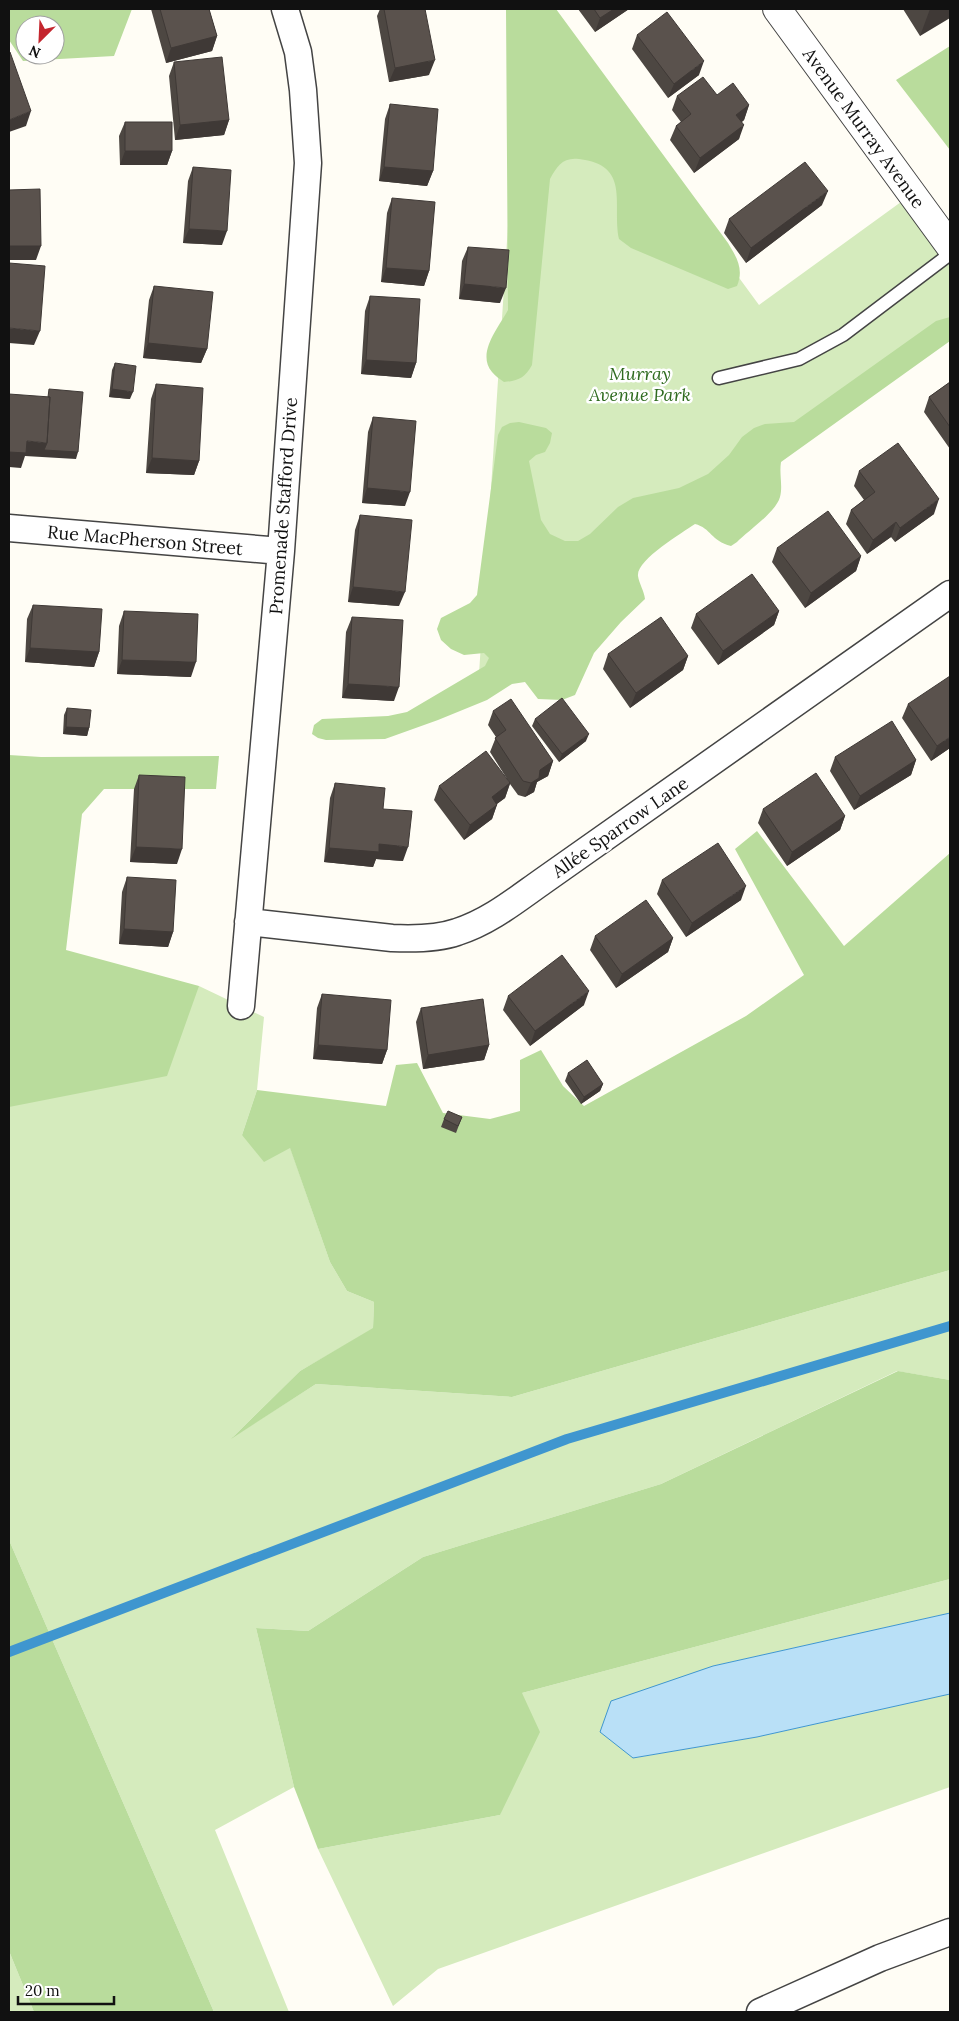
<svg xmlns="http://www.w3.org/2000/svg" width="959" height="2021" font-family="Lora,serif">
<style>
.green{fill:#d5ebbd}
.forest{fill:#b9dc9c;fill-rule:evenodd}
.water{fill:#b9e0f7;stroke:#3f96cf}
.lines{fill:none;stroke-linecap:round;stroke-linejoin:round}
.stream{stroke:#3f96cf;stroke-width:10}
.service-casing{stroke:#444;stroke-width:15}
.minor-casing{stroke:#444;stroke-width:29}
.tertiary-casing{stroke:#444;stroke-width:30}
.service{stroke:#fff;stroke-width:12}
.minor{stroke:#fff;stroke-width:26}
.tertiary{stroke:#fff;stroke-width:28}
.wall{fill:#4d4742}
.shaded-wall{fill:#3f3936}
.building{fill:#5a524d;stroke:#3f3936}
.labels{text-anchor:middle;dominant-baseline:central;stroke-width:5;stroke-linejoin:round;paint-order:stroke}
.street-label{font-size:18px;fill:#111;stroke:#fff}
.park-label{font-size:18px;font-style:italic;fill:#2f6b1f;stroke:#fff}
</style>
<rect width="100%" height="100%" fill="#fffdf5"/>
<path class="green" d="M522,9H542L759,305L912,194L950,246V336L479,674Z
M17,979L199,986L264,1017L257,1090L242,1135L290,1147L330,1262L347,1291L374,1302L373,1329L300,1371L233,1437L316,1384L512,1397L950,1270V1380L897,1371L661,1484L423,1557L308,1631L256,1628L294,1787L215,1830L289,2012H214L9,1540V1007Z
M950,1579V1613L713,1666L634,1758L757,1737L950,1694V1787L438,1969L393,2006L318,1849L500,1815L522,1693Z
M9,1951L34,2012H9Z"/>
<path class="forest" d="M9,9H132L114,56L23,61L9,40ZM25,25H55V55H25Z
M506,9H556L728,243C737,258 744,269 737,286L728,289L631,248L619,239C612,203 631,165 579,159C563,157 557,166 550,179L532,365C525,378 518,381 504,382C500,379 495,376 492,372C476,353 499,327 508,310Z
M950,46V150L896,80Z
M950,317V341L781,462C779,474 783,486 780,497C776,512 748,531 737,542L731,546C711,541 711,528 695,524C682,533 636,560 638,576C639,583 644,591 645,599L621,622L594,653L575,695L562,700L538,699L525,682L512,684L487,700L438,720L385,739L326,740L318,738L312,734L314,725L322,719L388,716L407,712L485,666L489,658L484,653L464,655L451,649L441,640L437,629L441,618L470,603L477,595L498,435L502,427L510,423L519,422L546,428L552,433L550,443L545,452L536,455L529,461L541,520L550,534L565,541H578L590,534L618,507L633,498L679,488L708,474L729,455L742,437L754,428L765,424L794,422L936,321Z
M9,755L41,757L219,756L216,789H104L82,814L66,950L199,986L167,1076L9,1107Z
M757,831L844,946L950,853V1270L512,1397L316,1384L231,1439L300,1371L373,1328L374,1302L347,1291L330,1262L290,1148L264,1162L242,1135L257,1090L386,1106L396,1065L417,1063L443,1113L490,1119L520,1111V1060L541,1050L563,1086L584,1106L746,1016L804,975L735,849Z
M898,1371L950,1380V1579L522,1693L540,1732L500,1815L318,1849L294,1787L256,1628L308,1631L423,1557L661,1484Z
M9,1540L214,2012H34L9,1951Z"/>
<path class="water" d="M950,1613V1694L757,1737L633,1758L600,1732L611,1701L713,1666Z"/>
<g class="lines">
<path class="stream" d="M9,1652L567,1439L950,1326"/>
<g class="service-casing">
<path id="service" d="M719,378L799,359L843,335L950,254"/>
</g>
<g class="minor-casing">
<path id="minor" d="M9,528L281,551
M248,922L392,938C414,939 437,939 457,932C489,922 516,900 543,881L950,594
M241,1006L281,551L308,163L303,90L298,52L285,9
M760,2012L880,1958L950,1932"/>
</g>
<g class="tertiary-casing">
<path id="tertiary" d="M777,9L950,246"/>
</g>
<use href="#service" class="service"/>
<use href="#minor" class="minor"/>
<use href="#tertiary" class="tertiary"/>
</g>
<path class="wall" d="M151,9H209L217,36L212,51L166,63Z
M380,9H425L429,75L389,82L377,16Z
M578,9H629L595,32Z
M903,9H950L920,36Z
M637,35L699,75L668,98L632,49Z
M174,62L229,120L224,135L175,140L169,76Z
M717,95L749,105L744,120L742,122L739,139L694,173L670,140L676,126L681,122L672,110L677,96Z
M390,104L433,171L427,186L379,181L385,119Z
M125,122L172,151L167,165H120L119,136Z
M193,167L222,245L183,243L188,181Z
M392,198L429,271L424,286L381,282L387,213Z
M822,205L746,263L724,233L729,219Z
M468,247L500,303L459,299L462,261Z
M154,286L207,349L201,363L143,358L149,300Z
M370,296L416,363L411,378L361,374L365,311Z
M115,363L130,399L109,397L112,370Z
M950,382V449L924,412L929,397Z
M156,384L199,461L194,475L146,473L151,399Z
M373,417L405,506L362,503L368,432Z
M859,471L934,514L895,542L891,537L867,554L846,524L851,510L864,500L854,486Z
M360,515L399,606L348,602L355,530Z
M777,548L861,556L856,571L805,608L772,562Z
M33,605L99,652L94,667L25,662L27,619Z
M124,611L191,677L117,674L119,626Z
M779,611L774,625L718,665L691,628L696,614Z
M352,617L394,701L342,698L346,632Z
M608,654L688,656L683,670L630,708L603,669Z
M908,704L950,748L931,761L902,718Z
M67,708L89,728L87,736L63,734L64,715Z
M493,711L553,761L548,776L537,782L534,792L525,797L518,795L510,784L505,798L497,804L492,819L464,840L434,800L439,786L509,782L490,752L496,737L488,725Z
M535,719L586,741L559,762L532,726Z
M835,757L916,760L911,775L854,810L830,771Z
M139,775L177,864L130,862L134,789Z
M335,783L383,809L403,861L376,859L373,867L324,862L330,798Z
M763,809L845,816L840,830L787,866L758,823Z
M127,877L173,932L168,947L119,944L122,892Z
M662,880L741,900L686,937L657,894Z
M595,936L673,938L668,952L616,988L590,950Z
M322,994L387,1050L382,1064L313,1059L317,1008Z
M508,996L584,1005L530,1046L503,1010Z
M421,1008L489,1045L484,1060L423,1069L416,1022Z
M568,1073L603,1084L600,1091L581,1104L565,1081Z
M462,1117L456,1133L441,1127L444,1119Z"/>
<path class="shaded-wall" d="M614,9H629L595,32L600,18Z
M930,9H950V18L920,36Z
M217,36L212,51L166,63L171,48Z
M435,60L429,75L389,82L395,68Z
M704,61L699,75L668,98L674,84Z
M749,105L744,120L731,129L736,115Z
M31,111L26,126L9,132V120Z
M229,120L224,135L175,140L180,125Z
M744,125L739,139L694,173L700,158Z
M125,151H172L167,165H120Z
M384,167L433,171L427,186L379,181Z
M828,191L822,205L746,263L751,248Z
M189,229L227,231L222,245L183,243Z
M9,246H41L36,260H9Z
M386,268L429,271L424,286L381,282Z
M464,284L506,288L500,303L459,299Z
M9,328L40,331L34,345L9,343Z
M148,343L207,349L201,363L143,358Z
M366,360L416,363L411,378L361,374Z
M112,389L133,392L130,399L109,397Z
M27,441L47,443L78,452L76,459L25,456L21,468L9,467V452Z
M152,458L199,461L194,475L146,473Z
M367,488L410,492L405,506L362,503Z
M939,499L934,514L895,542L900,528Z
M896,522L891,537L867,554L873,540Z
M861,556L856,571L805,608L811,593Z
M353,587L405,592L399,606L348,602Z
M779,611L774,625L718,665L723,651Z
M30,648L99,652L94,667L25,662Z
M688,656L683,670L630,708L636,693Z
M122,660L196,662L191,677L117,674Z
M348,684L399,687L394,701L342,698Z
M66,727L89,728L87,736L63,734Z
M589,734L586,741L559,762L562,754Z
M950,737V748L931,761L937,746Z
M916,760L911,775L854,810L860,796Z
M553,761L548,776L537,782L534,792L525,797L531,783L540,770Z
M510,783L505,798L487,811L492,797Z
M497,805L492,819L464,840L470,825Z
M845,816L840,830L787,866L792,852Z
M379,844L408,847L403,861L376,859L373,867L324,862L329,848Z
M136,847L182,849L177,864L130,862Z
M746,886L741,900L686,937L692,923Z
M124,929L173,932L168,947L119,944Z
M673,938L668,952L616,988L622,974Z
M589,991L584,1005L530,1046L535,1031Z
M318,1045L387,1050L382,1064L313,1059Z
M489,1045L484,1060L423,1069L428,1055Z
M603,1084L600,1091L581,1104L584,1097Z"/>
<path class="building" d="M160,9H209L217,36L171,48Z
M384,9H425L435,60L395,68Z
M594,9H614L600,18Z
M667,12L704,61L674,84L637,35Z
M9,52H10L31,111L9,120Z
M222,57L229,120L180,125L174,62Z
M703,77L717,95L733,83L749,105L736,115L744,125L700,158L676,126L691,114L677,96Z
M390,104L438,109L433,171L384,167Z
M125,122H172V151H125Z
M805,162L828,191L751,248L729,219Z
M193,167L231,170L227,231L189,229Z
M40,189L41,246H9V190Z
M392,198L435,202L429,271L386,268Z
M468,247L509,250L506,288L464,284Z
M9,263L45,266L40,331L9,328Z
M154,286L213,292L207,349L148,343Z
M370,296L420,299L416,363L366,360Z
M115,363L136,366L133,392L112,389Z
M950,382V427L929,397Z
M156,384L203,388L199,461L152,458Z
M49,389L83,392L78,452L44,450L47,443L50,397H48Z
M9,394L50,397L47,443L27,441L26,453L9,452Z
M373,417L416,421L410,492L367,488Z
M898,443L939,499L900,528L896,522L873,540L851,510L875,492L859,471Z
M828,511L861,556L811,593L777,548Z
M360,515L412,520L405,592L353,587Z
M752,574L779,611L723,651L696,614Z
M33,605L102,609L99,652L30,648Z
M124,611L198,614L196,662L122,660Z
M352,617L403,620L399,687L348,684Z
M661,617L688,656L636,693L608,654Z
M950,676V737L937,746L908,704Z
M562,698L589,734L562,754L535,719Z
M511,699L553,761L540,770L539,778L531,783L523,781L495,738L506,730L493,711Z
M67,708L91,710L89,728L66,727Z
M892,721L916,760L860,796L835,757Z
M486,751L510,783L492,797L497,805L470,825L439,786Z
M816,773L845,816L792,852L763,809Z
M139,775L185,777L182,849L136,847Z
M335,783L385,788L383,809L412,811L408,847L379,844V852L329,848Z
M718,843L746,886L692,923L662,880Z
M127,877L176,880L173,932L124,929Z
M646,900L673,938L622,974L595,936Z
M562,955L589,991L535,1031L508,996Z
M322,994L391,1000L387,1050L318,1045Z
M483,999L489,1045L428,1055L421,1008Z
M587,1060L603,1084L584,1097L568,1073Z
M448,1111L462,1117L458,1126L444,1119Z"/>
<g class="labels">
<g class="street-label">
<text transform="translate(864 128) rotate(54)">Avenue Murray Avenue</text>
<text transform="translate(283 506) rotate(-86)">Promenade Stafford Drive</text>
<text transform="translate(145 540) rotate(5)">Rue MacPherson Street</text>
<text transform="translate(620 827) rotate(-35)">Allée Sparrow Lane</text>
</g>
<g class="park-label">
<text x="640" y="373">Murray<tspan x="640" dy="21">Avenue Park</tspan></text>
</g>
</g>
<rect width="959" height="2021" fill="none" stroke="#111111" stroke-width="20"/>
<g transform="translate(40 40) rotate(204)"><circle r="24" fill="#ffffff" stroke="#a0a0a0"/>
<path d="M0-4L9 19L0 12L-9 19Z" fill="#c4262e"/>
<text y="-8" font-size="14" font-weight="bold" text-anchor="middle" fill="#111111">N</text>
</g>
<path d="M18 1996v8h96v-8" fill="none" stroke="#111111" stroke-width="2.5"/>
<text x="25" y="1996" font-size="15" fill="#111111" stroke="#ffffff" stroke-width="4" paint-order="stroke">20 m</text>
</svg>
